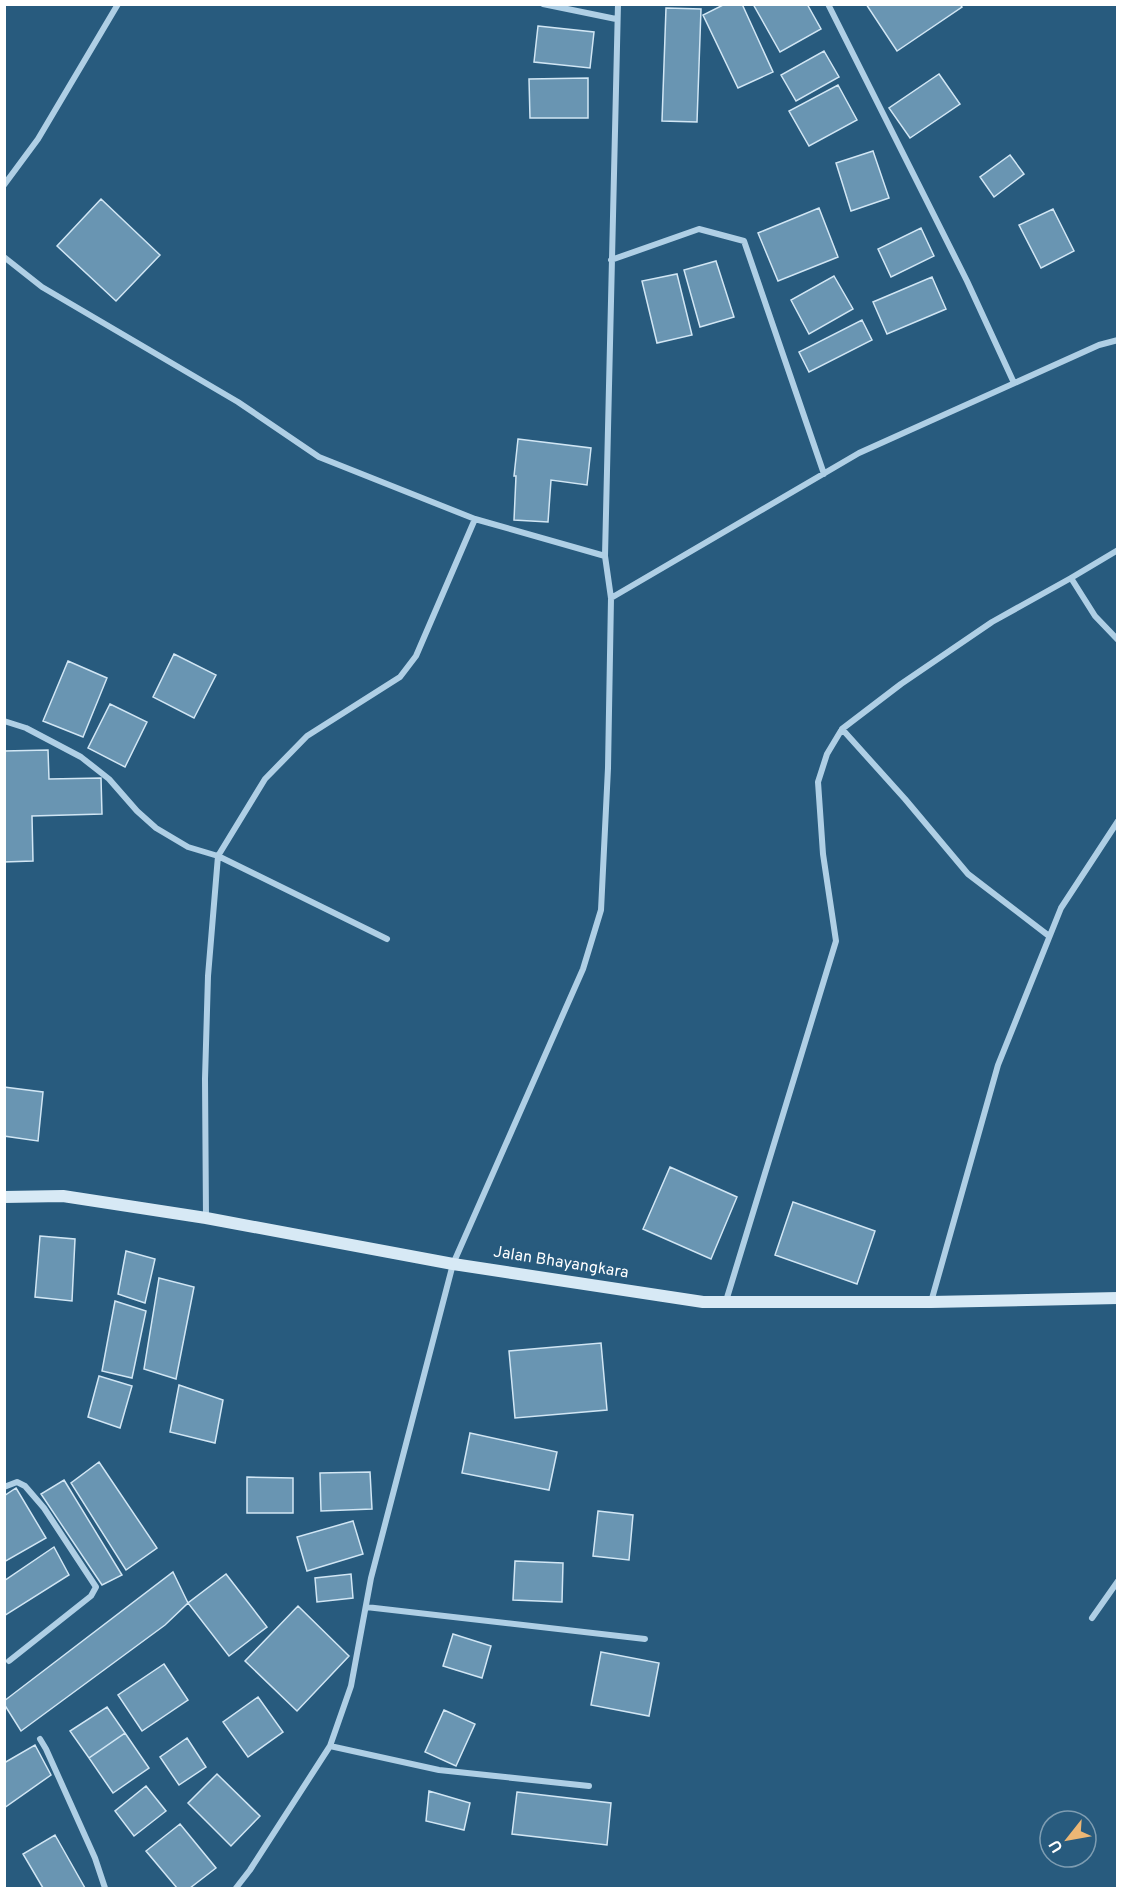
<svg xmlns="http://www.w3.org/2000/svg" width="1122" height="1893" font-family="Overpass,sans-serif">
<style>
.building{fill:#6995b2;stroke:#d1e6f4;stroke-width:1.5}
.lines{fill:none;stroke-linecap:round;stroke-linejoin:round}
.street{stroke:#afcfe5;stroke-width:6}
.secondary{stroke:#d7e9f5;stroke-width:12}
.labels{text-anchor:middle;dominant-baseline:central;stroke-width:5;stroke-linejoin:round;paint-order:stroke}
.street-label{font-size:16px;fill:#fff;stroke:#285b7e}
</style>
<rect width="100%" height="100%" fill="#285b7e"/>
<path class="building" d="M725,4H742L773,72L738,88L703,15Z
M753,4H807L821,29L780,52Z
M866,4H960L962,7L897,51Z
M666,8L701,9L697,122L662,121Z
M538,26L594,32L590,68L534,62Z
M824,51L839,77L796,101L781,75Z
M939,74L960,104L910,138L889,108Z
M588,78V118H530L529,79Z
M838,85L857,120L809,146L789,111Z
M873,151L889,198L851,211L836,163Z
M1010,155L1024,174L994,197L980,177Z
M101,199L160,255L116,301L57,246Z
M819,208L838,257L778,281L758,233Z
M1053,209L1074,251L1041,268L1019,225Z
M921,228L934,256L891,277L878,249Z
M716,261L734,317L700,327L684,270Z
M677,274L692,335L657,343L642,281Z
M834,276L853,309L809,334L791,300Z
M932,277L946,309L887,334L873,302Z
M862,320L872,340L809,372L799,352Z
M518,439L591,448L587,485L551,480L548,522L514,520L516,476H514Z
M174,654L216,675L194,718L153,697Z
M68,661L107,678L83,737L43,721Z
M110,704L147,722L125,767L88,748Z
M48,750L49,779L101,778L102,814L32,816L33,861L4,862V751Z
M4,1087L43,1092L38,1141L4,1136Z
M670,1167L737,1197L711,1259L643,1229Z
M793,1202L875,1231L857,1284L775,1255Z
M40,1236L75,1239L72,1301L35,1297Z
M126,1251L155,1259L145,1303L118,1294Z
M159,1278L194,1287L176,1379L144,1369Z
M115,1301L146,1311L132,1378L102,1371Z
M601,1343L607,1410L515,1418L509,1351Z
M99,1376L132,1386L120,1428L88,1417Z
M179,1385L223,1400L215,1443L170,1432Z
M470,1433L557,1452L549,1490L462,1473Z
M99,1462L157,1548L126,1570L71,1483Z
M370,1472L372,1509L321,1511L320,1473Z
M247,1477L293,1478V1513H247Z
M64,1480L122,1575L102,1585L41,1494Z
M16,1488L46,1538L4,1562V1496Z
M598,1511L633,1515L629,1560L593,1556Z
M353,1521L363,1554L307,1571L297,1537Z
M54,1547L69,1575L4,1616V1581Z
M515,1561L563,1563L562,1602L513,1600Z
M173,1572L188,1603L165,1625L21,1731L4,1704V1701Z
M226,1574L267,1627L229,1656L188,1603Z
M351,1574L353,1598L317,1602L315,1578Z
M298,1606L349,1656L297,1711L245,1661Z
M453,1634L491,1646L482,1678L443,1666Z
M601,1652L659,1663L649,1716L591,1705Z
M164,1664L188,1700L142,1731L118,1695Z
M258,1697L283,1732L248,1757L223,1722Z
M107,1707L125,1733L89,1758L70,1731Z
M444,1710L475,1724L456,1766L425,1752Z
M125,1733L149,1768L113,1793L89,1758Z
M187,1738L206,1767L179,1785L160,1757Z
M35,1745L51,1775L4,1808V1763Z
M217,1774L260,1816L231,1846L188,1803Z
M146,1786L166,1811L134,1836L115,1811Z
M429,1791L470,1803L464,1830L426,1821Z
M517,1792L611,1803L607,1845L512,1834Z
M180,1824L216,1868L190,1888H177L146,1851Z
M55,1835L85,1888H43L23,1854Z"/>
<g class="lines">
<path class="street" d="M543,4L616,19
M828,4L967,281L1014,383
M4,185L38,139L118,4
M4,257L42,287L238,402L319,457L475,519L605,556
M611,260L699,229L744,241L824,474
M1071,578L1095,616L1118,640
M611,598L859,453L1099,345L1118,340
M4,721L26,728L81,757L109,779L137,811L156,828L188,847L218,856L387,939
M842,729L905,799L968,874L1049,936
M206,1218L205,1079L208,976L218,856L265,779L307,736L400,677L416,656L475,519
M726,1301L836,941L823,854L818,782L827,754L842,729L901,684L992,622L1071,578L1118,550
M931,1302L998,1065L1061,908L1118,821
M4,1487L17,1482L25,1486L44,1508L96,1587L91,1596L9,1661
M366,1607L645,1639
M1092,1618L1118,1581
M40,1739L46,1749L95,1858L105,1888
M330,1746L439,1770L589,1786
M236,1888L250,1870L330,1746L351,1686L371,1578L453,1264L583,969L601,910L608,768L611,598L605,556L618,4"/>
<path class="secondary" d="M4,1197L63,1196L206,1218L453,1264L703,1302H931L1118,1298"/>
</g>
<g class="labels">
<g class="street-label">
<text transform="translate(561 1263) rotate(9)">Jalan Bhayangkara</text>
</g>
</g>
<rect width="1122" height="1893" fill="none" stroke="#ffffff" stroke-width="12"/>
<g transform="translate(1068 1839) rotate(239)"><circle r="28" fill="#285b7e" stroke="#7e9db2" stroke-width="1.5"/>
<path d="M0-4.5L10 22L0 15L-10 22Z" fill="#ecb775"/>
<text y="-9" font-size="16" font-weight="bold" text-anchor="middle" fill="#ffffff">U</text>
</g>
</svg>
